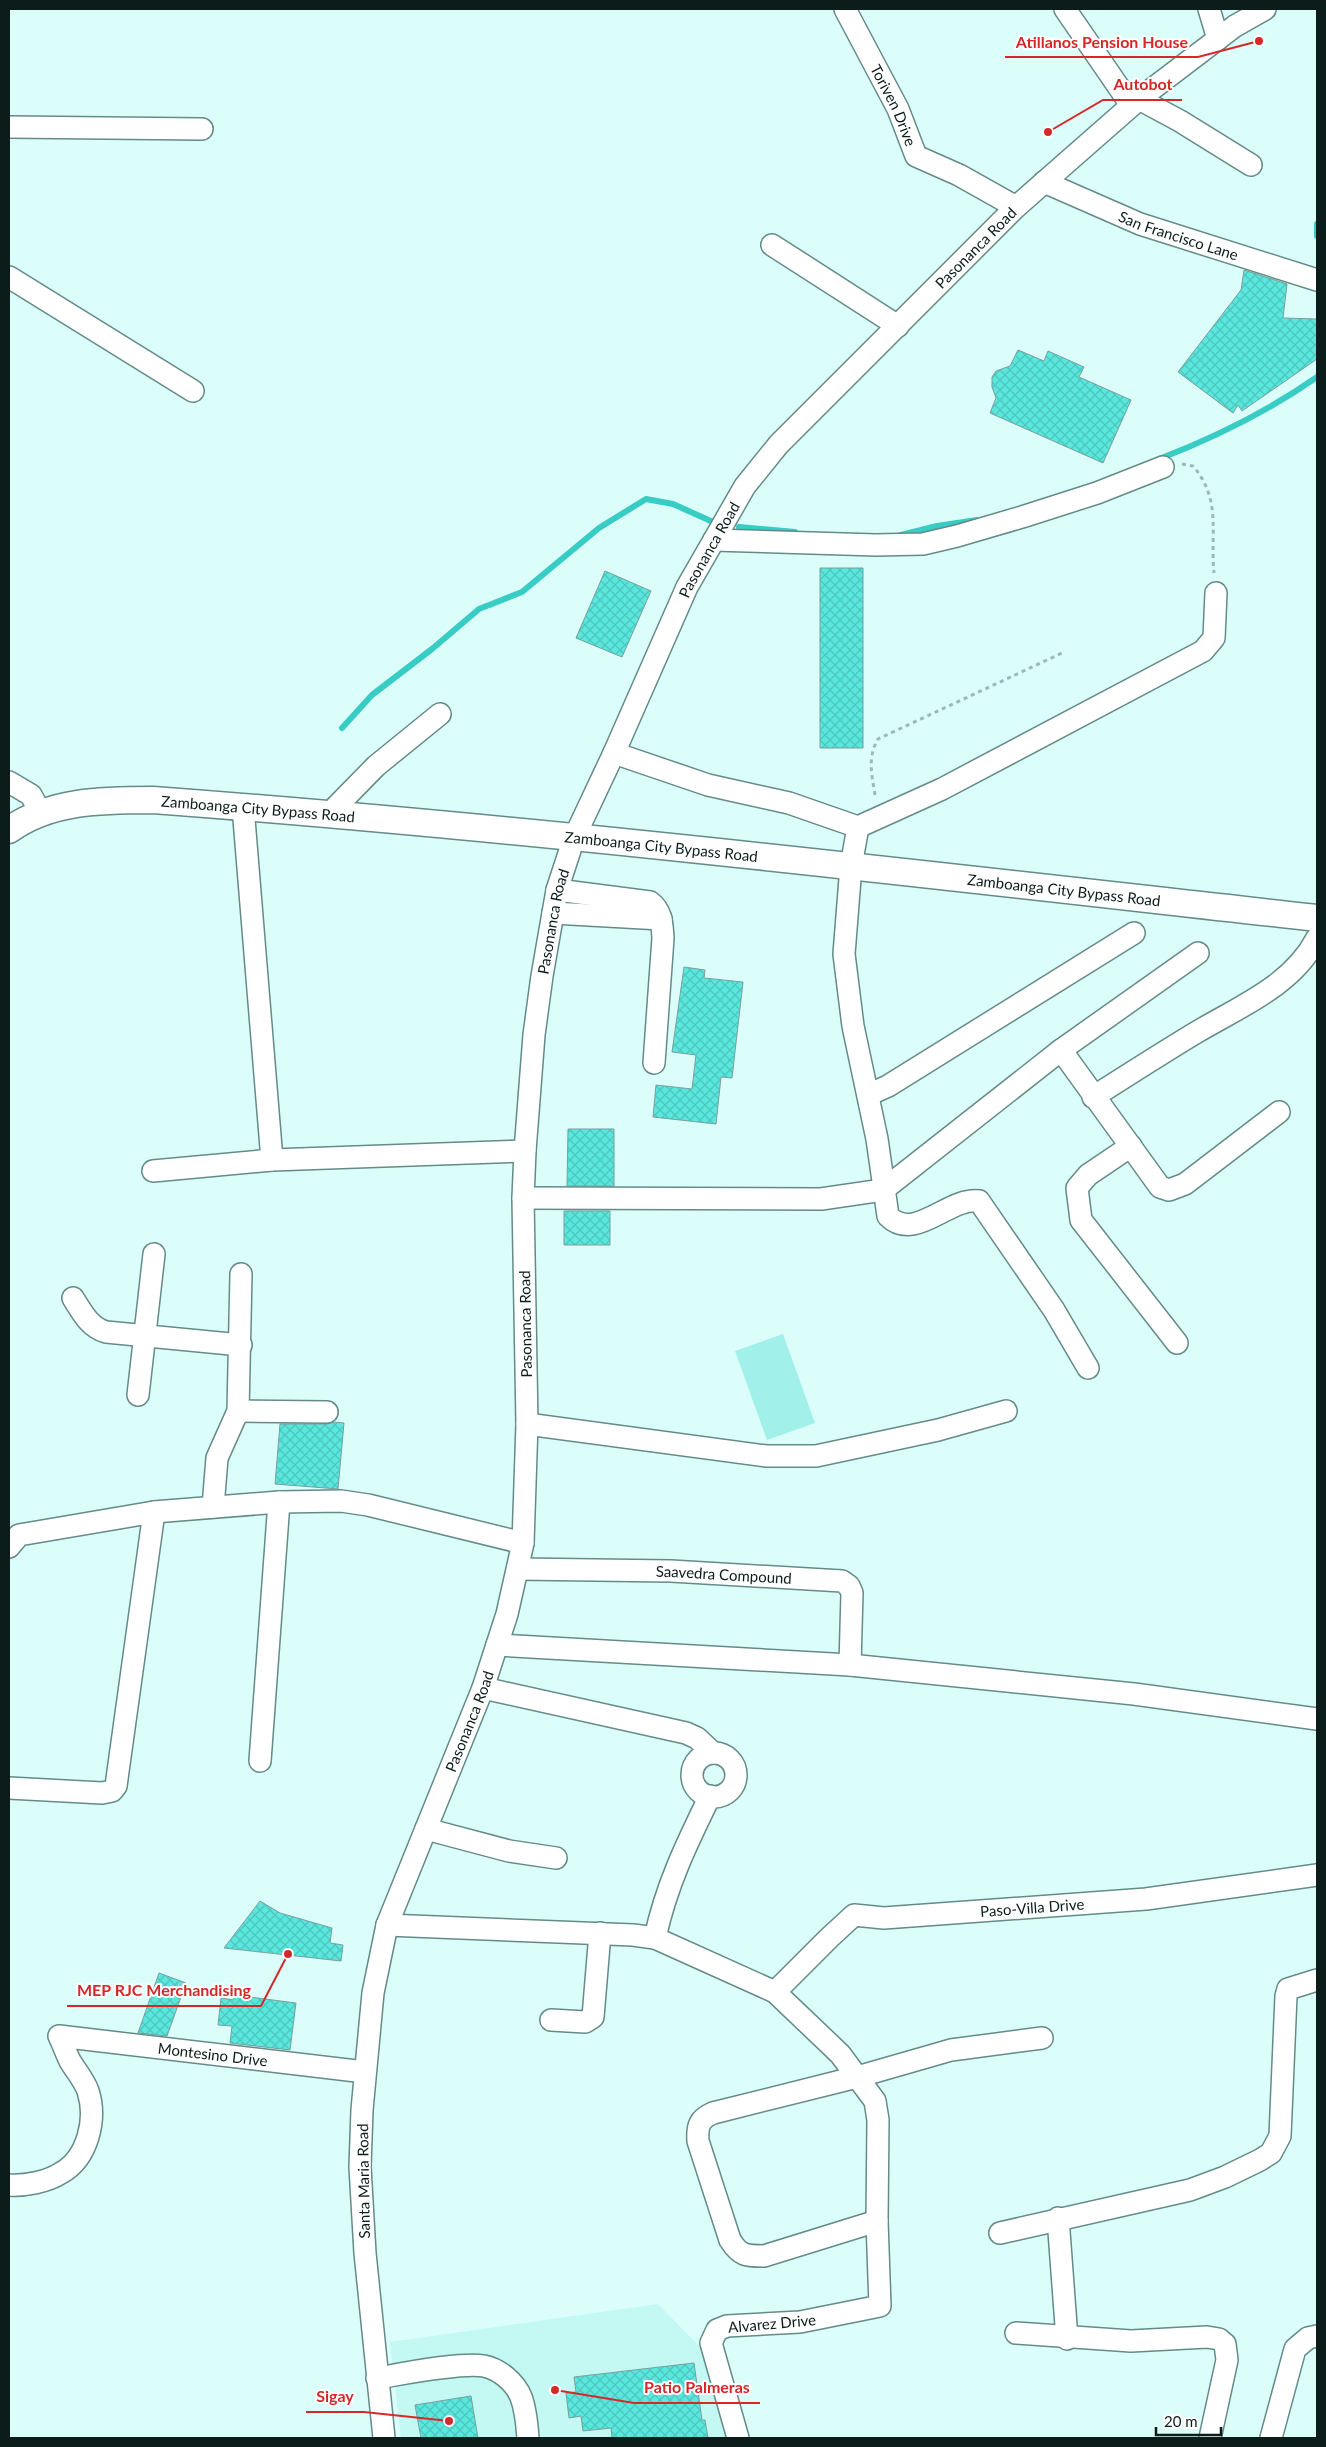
<svg xmlns="http://www.w3.org/2000/svg" width="1326" height="2447" font-family="Lato,sans-serif">
<style>
.built{fill:#c3f8f3}
.park{fill:#a1f0ea}
.lines{fill:none;stroke-linecap:round;stroke-linejoin:round}
.stream{stroke:#37ccc4;stroke-width:6}
.building{fill:url(#building-cross-hatch);stroke:#78a09d}
.minor-casing{stroke:#648b88;stroke-width:24}
.major-casing{stroke:#648b88;stroke-width:29}
.path{stroke:#9bb9b5;stroke-width:3;stroke-dasharray:4 4;stroke-linecap:butt}
.minor{stroke:#fff;stroke-width:21}
.major{stroke:#fff;stroke-width:26}
.labels{text-anchor:middle;dominant-baseline:central;stroke-width:4;stroke-linejoin:round;paint-order:stroke}
.street-label{font-size:15px;fill:#0b1c1a;stroke:#fff}
.leader{fill:none;stroke:#d62828;stroke-width:2}
.callout-dot{fill:#d62828;stroke:#fff;stroke-width:2}
.callout-label{font-size:16px;text-anchor:middle;font-weight:bold;fill:#d62828;stroke:#fff;stroke-width:4;stroke-linejoin:round;paint-order:stroke}
</style>
<defs>
<pattern id="building-cross-hatch" width="8" height="8" patternUnits="userSpaceOnUse" patternTransform="scale(1.25)"><rect width="8" height="8" fill="#5ae7de"/><path d="M0 0l8 8M0 8l8-8" fill="none" stroke="#4dc6be"/></pattern>
</defs>
<rect width="100%" height="100%" fill="#dbfefa"/>
<path class="built" d="M658,2304L702,2349L727,2438H401L390,2342Z"/>
<path class="park" d="M783,1334L815,1423L767,1440L735,1351Z"/>
<g class="lines">
<path class="stream" d="M1317,224V236
M1159,459C1216,437 1267,412 1317,377
M739,527L795,532
M901,535L937,526L977,520
M342,728L372,695L432,649L479,609L522,592L599,528L646,499L673,504L713,522"/>
</g>
<path class="building" d="M1244,270L1287,284L1283,318L1317,319V359L1242,411L1238,405L1233,413L1178,372L1241,290Z
M1018,350L1044,361L1048,351L1084,367L1079,377L1131,400L1103,463L990,413L996,398L992,387V377L996,371L1010,366Z
M820,568H863V748H820Z
M605,571L651,591L622,657L576,638Z
M684,967L705,970L704,978L743,982L732,1078L721,1077L716,1124L653,1117L656,1085L692,1089L696,1055L672,1052Z
M568,1129H614V1186H567Z
M564,1211H610V1245H564Z
M334,1422L344,1423L338,1489L275,1484L280,1424H327Z
M260,1901L280,1913L332,1928L330,1943L343,1945L341,1961L224,1948Z
M159,1973L186,1983L167,2036L138,2033Z
M234,1995L296,2003L290,2050L230,2043L232,2026L218,2025L221,1998L234,2000Z
M694,2363L702,2420H705L708,2438H612L611,2428L583,2431L581,2416L569,2418L566,2393L576,2392L574,2377Z
M471,2396L478,2438H421L415,2405Z"/>
<g class="lines">
<g class="minor-casing">
<g id="minor">
<path id="s1" d="M845,9L898,109L916,156L959,175L1016,207"/>
<path d="M1065,9L1131,105"/>
<path d="M1209,9L1218,39"/>
<path d="M1139,99L1180,121L1251,165"/>
<path d="M9,127L202,129"/>
<path id="s2" d="M1044,182L1140,224L1317,280"/>
<path d="M772,245L898,326"/>
<path d="M9,277L193,391"/>
<path d="M714,540L876,545L923,544L957,536L1022,517L1097,493L1163,467"/>
<path d="M614,753L708,785L789,803L858,827L942,789L1203,651L1214,638L1216,593"/>
<path d="M9,782L31,795L40,812"/>
<path d="M243,807L272,1160"/>
<path d="M330,813L376,766L440,714"/>
<path d="M858,827L851,866L844,954L853,1026L877,1139L888,1216C915,1243 948,1197 979,1201L1054,1310L1088,1368"/>
<path d="M557,890L650,902C662,911 662,924 663,938L654,1063"/>
<path d="M553,913L661,919"/>
<path d="M1061,1050L1160,1187L1169,1190L1185,1184L1279,1112"/>
<path d="M868,1095L888,1086L1134,933"/>
<path d="M1093,1097C1128,1075 1162,1053 1197,1032C1241,1006 1293,985 1317,938"/>
<path d="M1131,1146L1088,1175L1077,1188L1081,1220L1177,1343"/>
<path d="M153,1171L272,1160L525,1151"/>
<path d="M523,1198L821,1199L883,1190L1061,1050L1198,953"/>
<path d="M73,1298C82,1312 89,1327 106,1332L241,1345"/>
<path d="M138,1395L154,1254"/>
<path d="M238,1411L327,1412"/>
<path d="M527,1424L766,1456H816L938,1430L1006,1411"/>
<path d="M213,1507L217,1458L238,1411L241,1274"/>
<path d="M9,1547L19,1535L154,1512L279,1502L341,1501L368,1505L523,1543"/>
<path id="s3" d="M518,1569L671,1571L842,1581L849,1586L852,1593L850,1665"/>
<path d="M497,1645L850,1665L1134,1694L1317,1719"/>
<path d="M483,1688L686,1733L697,1738L713,1753"/>
<circle cx="714" cy="1775" r="22"/>
<path d="M260,1761L279,1502"/>
<path d="M9,1788L102,1793L112,1791L116,1786L154,1512"/>
<path d="M426,1829L509,1851L556,1858"/>
<path d="M387,1925L633,1935L655,1938L775,1992L840,2054L875,2101L878,2120L877,2221L880,2306L800,2322L727,2326L717,2330L711,2343L738,2438"/>
<path d="M655,1938C666,1886 687,1843 710,1796"/>
<path id="s4" d="M775,1992L829,1938L854,1915L884,1918L1146,1899L1317,1875"/>
<path d="M551,2020L585,2022L593,2017L600,1933"/>
<path id="s5" d="M9,2185C25,2186 47,2182 61,2173C88,2158 97,2119 88,2091C84,2080 76,2071 70,2061C66,2053 63,2044 59,2036L365,2072"/>
<path d="M1058,2218L1067,2339"/>
<path d="M877,2221L764,2256C746,2256 740,2256 730,2240L698,2141C697,2126 699,2119 713,2113L857,2077L951,2050L1042,2038"/>
<path d="M1000,2233L1190,2190L1225,2177L1260,2160L1271,2153L1280,2136L1286,1996L1288,1989L1317,1980"/>
<path d="M1016,2333L1131,2341L1207,2337L1219,2339L1225,2344L1227,2360L1210,2438"/>
<path d="M377,2378C402,2374 461,2362 484,2366C499,2369 515,2382 521,2397C526,2410 527,2425 528,2438"/>
<path id="s6" d="M384,2438L365,2253L360,2167L362,2110L373,1993L387,1925L483,1688L507,1614L523,1543L527,1424L523,1198L525,1151L534,1035L542,976L557,890L574,838L614,753L687,587L745,486L779,444L1016,207L1139,99L1235,26L1265,9"/>
<path d="M1271,2438L1295,2349L1308,2338L1317,2336"/>
</g>
</g>
<g class="major-casing">
<g id="major">
<path id="s7" d="M9,830C51,800 103,800 153,800C542,829 930,875 1317,918"/>
</g>
</g>
<path class="path" d="M1182,464L1193,466C1222,500 1210,532 1214,573
M875,795C872,775 867,758 878,739L1062,653"/>
<use href="#minor" class="minor"/>
<use href="#major" class="major"/>
</g>
<g class="labels">
<g class="street-label">
<text stroke="none"><textPath href="#s1" startOffset="108">Toriven Drive</textPath></text>
<text stroke="none"><textPath href="#s2" startOffset="145">San Francisco Lane</textPath></text>
<text stroke="none"><textPath href="#s6" startOffset="2356">Pasonanca Road</textPath></text>
<text stroke="none"><textPath href="#s6" startOffset="1951">Pasonanca Road</textPath></text>
<text stroke="none"><textPath href="#s7" startOffset="255">Zamboanga City Bypass Road</textPath></text>
<text stroke="none"><textPath href="#s7" startOffset="660">Zamboanga City Bypass Road</textPath></text>
<text stroke="none"><textPath href="#s7" startOffset="1065">Zamboanga City Bypass Road</textPath></text>
<text stroke="none"><textPath href="#s6" startOffset="1546">Pasonanca Road</textPath></text>
<text transform="translate(525 1324) rotate(-91)">Pasonanca Road</text>
<text stroke="none"><textPath href="#s3" startOffset="206">Saavedra Compound</textPath></text>
<text stroke="none"><textPath href="#s6" startOffset="736">Pasonanca Road</textPath></text>
<text stroke="none"><textPath href="#s4" startOffset="289">Paso-Villa Drive</textPath></text>
<text stroke="none"><textPath href="#s5" startOffset="364">Montesino Drive</textPath></text>
<text transform="translate(363 2181) rotate(-91)">Santa Maria Road</text>
<text transform="translate(772 2323) rotate(-5)">Alvarez Drive</text>
</g>
</g>
<path class="leader" d="M1259 41L1198 57H1005M1048 132L1103 100H1182M288 1954L261 2006H67M555 2390L634 2403H760M449 2421L364 2412H306"/>
<g class="callout-dot">
<circle cx="1259" cy="41" r="5"/>
<circle cx="1048" cy="132" r="5"/>
<circle cx="288" cy="1954" r="5"/>
<circle cx="555" cy="2390" r="5"/>
<circle cx="449" cy="2421" r="5"/>
</g>
<g class="callout-label">
<text x="1102" y="48">Atillanos Pension House</text>
<text x="1143" y="90">Autobot</text>
<text x="164" y="1996">MEP RJC Merchandising</text>
<text x="697" y="2393">Patio Palmeras</text>
<text x="335" y="2402">Sigay</text>
</g>
<rect width="1326" height="2447" fill="none" stroke="#0b1c1a" stroke-width="20"/>
<path d="M1156 2427v8h65v-8" fill="none" stroke="#0b1c1a" stroke-width="2.5"/>
<text x="1164" y="2427" font-size="15" fill="#0b1c1a" stroke="#ffffff" stroke-width="4" paint-order="stroke">20 m</text>
</svg>
